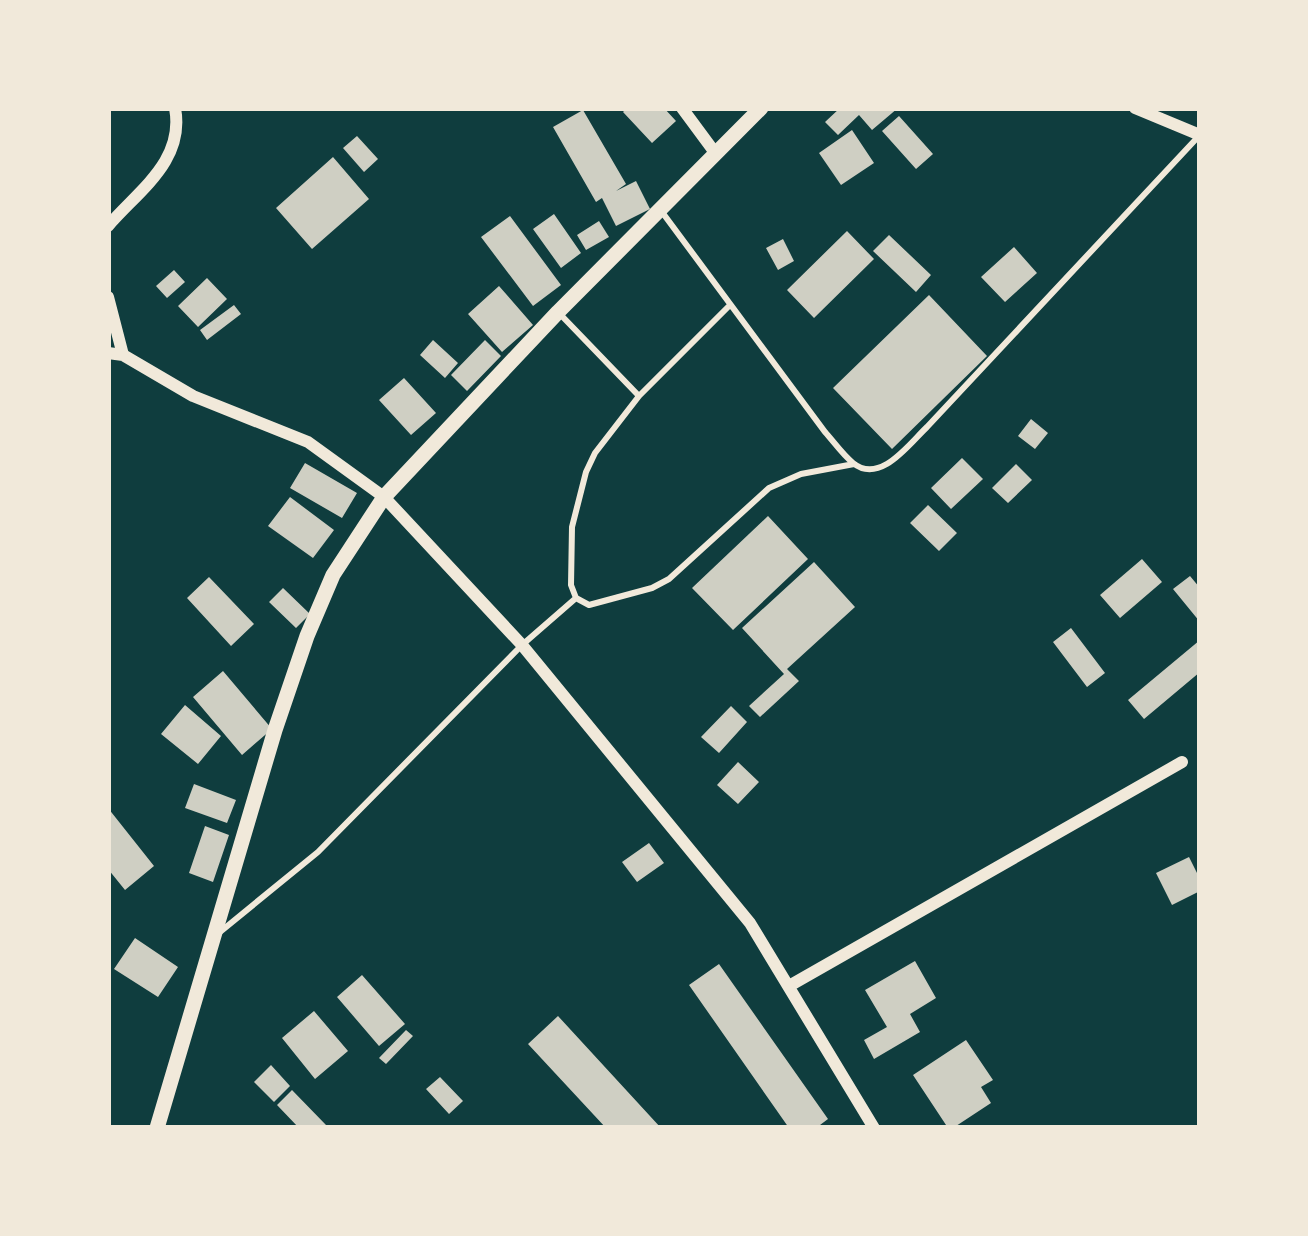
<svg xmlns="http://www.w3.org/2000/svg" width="1308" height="1236" font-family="Arial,sans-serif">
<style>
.building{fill:#cfcfc3}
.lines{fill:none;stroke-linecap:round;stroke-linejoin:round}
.service{stroke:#f1e9da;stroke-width:6}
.minor{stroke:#f1e9da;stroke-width:12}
.tertiary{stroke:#f1e9da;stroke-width:15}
</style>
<rect width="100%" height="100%" fill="#0f3d3e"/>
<path class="building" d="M627,108H664L676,121L652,143L623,112Z
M840,108H898L872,130L859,115L838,135L825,122Z
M583,110L626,184L616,191L636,181L650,209L616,226L602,198L596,202L553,127Z
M899,116L933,154L916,169L882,131Z
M852,130L874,163L841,185L819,153Z
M357,136L378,159L364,172L343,148Z
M333,157L369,199L312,249L276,208Z
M554,214L581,253L561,268L533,229Z
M510,216L561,285L533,306L481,237Z
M599,221L609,237L586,250L577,235Z
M847,231L874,259L814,318L787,290Z
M889,235L931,275L916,292L873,251Z
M783,239L794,261L778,270L766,248Z
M1014,247L1037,273L1005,302L981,277Z
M174,270L185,282L167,298L156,286Z
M207,278L227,299L198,327L178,306Z
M499,286L533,325L502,352L468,314Z
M929,295L987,356L892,449L833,388Z
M234,305L241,314L207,340L200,330Z
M433,340L458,363L445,378L420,355Z
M485,340L501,356L467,391L451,375Z
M404,378L436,413L411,435L379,400Z
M1031,419L1048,433L1035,449L1018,436Z
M962,458L983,479L951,509L931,488Z
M305,463L357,493L342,518L290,488Z
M1016,464L1032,480L1008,503L992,488Z
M290,497L334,530L313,558L268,526Z
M928,505L957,533L939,551L910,523Z
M768,516L808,559L733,630L692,588Z
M1142,559L1162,582L1120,618L1100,595Z
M814,562L855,607L787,669L799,681L760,717L749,706L784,674L742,628Z
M1190,576L1200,588V622L1173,589Z
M209,577L254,624L231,646L187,598Z
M283,588L310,614L296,628L269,602Z
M1071,628L1105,673L1087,687L1053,642Z
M1200,640V672L1144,719L1128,700Z
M223,671L272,729L242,755L193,697Z
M185,705L221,736L198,764L161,734Z
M731,706L747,722L719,753L701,737Z
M738,762L759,782L738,804L717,785Z
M194,784L236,800L227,823L185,808Z
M108,808L154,866L125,890L108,869Z
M205,826L229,835L213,882L189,873Z
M649,843L664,863L637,882L622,862Z
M1189,857L1200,879V891L1172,905L1156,873Z
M135,938L178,967L158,997L114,969Z
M915,961L936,998L910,1014L920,1032L874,1059L864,1040L887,1027L865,990Z
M719,964L828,1119L816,1128H789L689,985Z
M362,975L405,1024L379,1046L337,997Z
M314,1011L348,1051L315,1079L282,1038Z
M558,1016L661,1128H606L528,1044Z
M406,1030L413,1036L386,1064L379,1058Z
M966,1040L993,1080L981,1087L991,1103L953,1128H948L913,1075Z
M271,1065L290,1086L274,1102L254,1082Z
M440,1077L463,1101L449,1114L426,1089Z
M292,1090L326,1125L323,1128H299L277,1105Z"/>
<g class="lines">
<path class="service" d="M662,212L825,432C834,442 843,455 853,463C880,485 909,444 927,427L1197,138
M730,305L639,396L595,453L586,472L572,527L571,585L576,598L589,605L652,588L669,579L769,488L801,474L854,464
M558,312L639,396
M220,932L318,852L522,645L576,598"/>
<path class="minor" d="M682,108L716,154
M1135,108L1200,135
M108,226C139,190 185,161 175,108
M108,297L123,355
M108,353L123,355L193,396L308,442L384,497L522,645L750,923L874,1128
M789,986L1182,762"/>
<path class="tertiary" d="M157,1128L275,730L307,636L333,575L384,497L558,312L761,108"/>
</g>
<rect width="1308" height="1236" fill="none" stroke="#f1e9da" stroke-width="222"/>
</svg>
